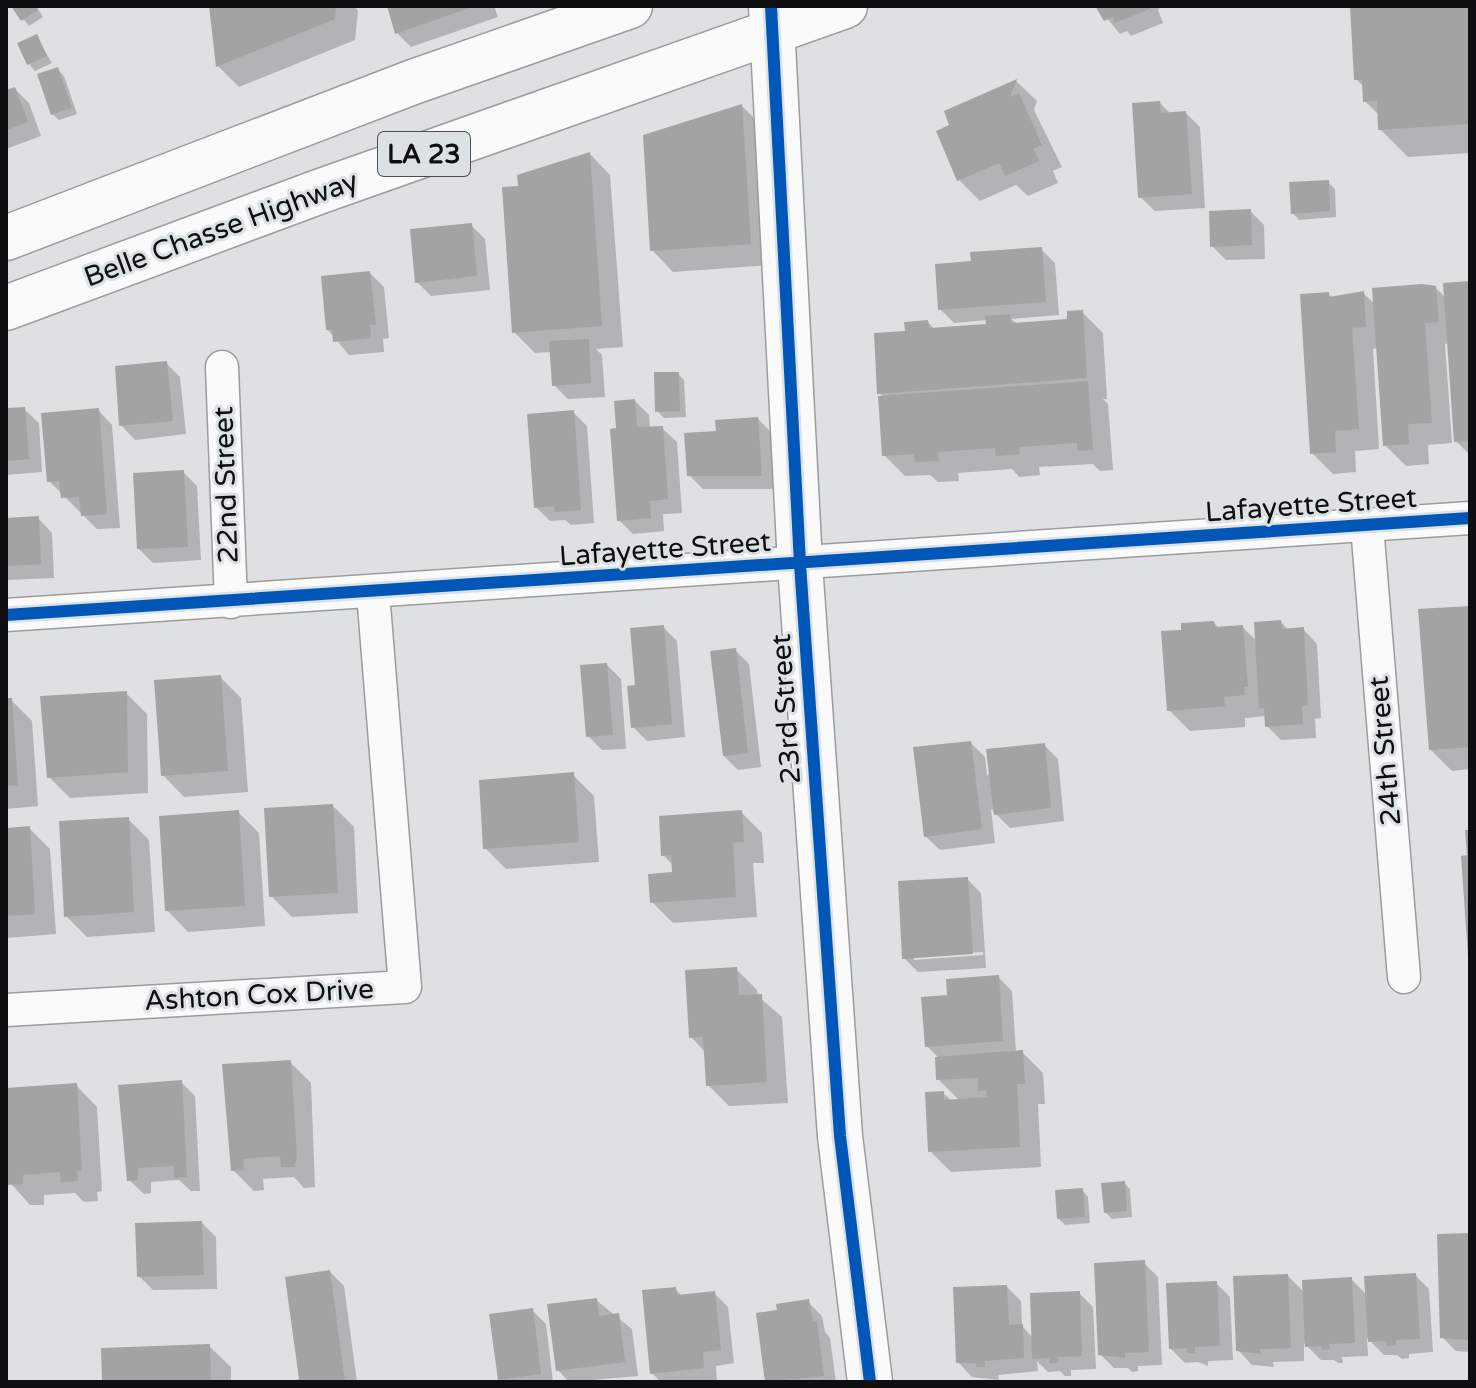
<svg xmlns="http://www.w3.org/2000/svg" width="1476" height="1388" font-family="'Varela Round',sans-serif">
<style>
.shadow{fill:#0003;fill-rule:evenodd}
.building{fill:#a2a4a3}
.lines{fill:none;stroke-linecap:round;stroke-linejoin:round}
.street-casing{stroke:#9b9c9e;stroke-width:35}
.secondary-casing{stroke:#9b9c9e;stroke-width:47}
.highway-casing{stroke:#9b9c9e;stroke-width:47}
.street{stroke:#fafafb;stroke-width:32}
.secondary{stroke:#fafafb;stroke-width:44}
.highway{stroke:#fafafb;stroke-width:44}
.cycleway-casing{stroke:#dce1e4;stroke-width:17}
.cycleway{stroke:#0057b8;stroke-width:12}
.labels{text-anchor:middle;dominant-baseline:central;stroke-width:6;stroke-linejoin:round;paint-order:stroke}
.shield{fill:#dce1e4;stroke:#4b4e50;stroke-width:2}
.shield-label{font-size:26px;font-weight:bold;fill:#0d0f10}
.street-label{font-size:28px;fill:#0d0f10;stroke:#dce1e4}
</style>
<rect width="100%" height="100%" fill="#dee0e2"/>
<path class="shadow" d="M13,6H36L43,17L29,26Z
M211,6H354L358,11L355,40L239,87L218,66Z
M389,6H494L498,17L411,47L397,33Z
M1097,6H1161L1158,10L1163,23L1131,36L1127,31L1120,34Z
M1352,6H1470V153L1408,157L1380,129L1379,115L1365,101V88L1356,79Z
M36,36L52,63L35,71L29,64Z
M57,69L64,76L77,114L59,120L52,114Z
M1016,81L1037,101L1034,110L1062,167L1053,171L1058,183L1028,196L1016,185L980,201L959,180L952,126L946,112Z
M15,89L29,103L41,136L6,149V92Z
M1160,103L1171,114L1186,113L1200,127L1205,208L1155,211L1140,197Z
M742,106L763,127L771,265L673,272L652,250Z
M590,154L610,175L623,347L596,349L602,355L605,397L568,399L554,385L552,352L535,353L514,332L520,188Z
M1328,182L1335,189L1336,217L1299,220L1293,213Z
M1250,211L1264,225L1265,259L1226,260L1212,246Z
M471,225L485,239L490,290L431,296L417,282Z
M1041,249L1055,263L1059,315L1011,319L1017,324L1069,320L1082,312L1103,333L1107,399H1103L1108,404L1113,470L1100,471L1093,464L1039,467L1040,475L1019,477L1012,469L958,473L959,481L938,482L930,475L905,476L884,455V397L879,393L907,333L928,322L935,330L989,326L988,320L954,323L940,309L973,263Z
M370,273L384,287L389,338L383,339L384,352L349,355L328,330Z
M1470,284V455L1456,441L1449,343L1445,344L1452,443L1428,445L1429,464L1406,466L1385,445L1378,348L1373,349L1379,449L1355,451L1356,472L1333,474L1312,453L1328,294L1333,298L1363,293L1376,305L1436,288L1446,298Z
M166,363L180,377L186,434L135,440L121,425Z
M678,374L684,380L686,417L664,418L657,411Z
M635,401L649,415L650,429L662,428L677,442L682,513L663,514L664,531L633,534L619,520L618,430Z
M24,409L39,423L42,472L6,475V410Z
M98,410L112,425L120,528L97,529L49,481Z
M573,412L587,426L594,523L571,525L565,520L550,521L536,507Z
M758,419L772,433L775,489H703L689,475L718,433Z
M183,472L197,486L201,560L153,563L139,549Z
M38,518L52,533L54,578L6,580V520Z
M1470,608V769L1452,771L1431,750Z
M1281,622L1289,631L1303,629L1317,644L1321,718L1315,719L1316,738L1281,740L1267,726L1266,716L1245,718V727L1190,731L1169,710L1183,632L1214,623L1220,629L1242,627L1257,641Z
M663,627L677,641L685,737L647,741L633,727L637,687Z
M735,650L749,664L761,767L738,770L724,756Z
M607,665L621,679L626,749L602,750L588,736Z
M220,677L241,698L248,792L184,797L163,775Z
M126,693L147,714L148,793L70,798L49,777Z
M6,700H11L32,721L38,806L6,809Z
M971,743L985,757L987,775L1044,745L1058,759L1064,821L1010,828L991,809L995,843L940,850L925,836Z
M573,775L594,796L599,862L506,869L485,848Z
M333,806L354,827L358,913L292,917L271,896Z
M238,812L259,833L265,926L188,932L167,910Z
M741,812L762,833L764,863H753L757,917L673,923L652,902L674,874V866L663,855Z
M128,819L149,840L155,932L87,937L66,916Z
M29,828L50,849L56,934L6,938V830Z
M1467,832H1470V961L1463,858L1469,857Z
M967,879L981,893L986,968L918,972L904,958ZM983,952V955L914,960V956Z
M736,969L757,990L758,996L782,1017L788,1103L729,1106L708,1085L706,1053L691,1037Z
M998,977L1012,991L1016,1052H1022L1043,1073L1045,1104H1038L1041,1167L951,1172L930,1151L943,1093L952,1101H960L938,1079L940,1059L927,1046L949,997Z
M290,1062L311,1083L315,1187L304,1188L294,1177L263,1179L264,1190L254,1191L233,1170Z
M181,1082L195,1096L200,1191H191L179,1180L151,1182V1193L144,1194L129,1180Z
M76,1085L97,1107L102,1191L97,1192L98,1201L84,1202L75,1193L44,1195V1205H30L6,1178V1090Z
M1124,1183L1130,1189L1132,1217L1112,1219L1106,1213Z
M1082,1190L1088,1197L1090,1223L1065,1225L1059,1219Z
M202,1223L216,1237L217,1289L153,1290L139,1276Z
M1470,1235V1352L1456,1351L1442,1337L1439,1236Z
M1144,1263L1158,1277L1162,1365L1138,1366V1371L1132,1372L1128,1368H1114L1100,1354Z
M330,1272L344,1286L357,1382H294L301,1381Z
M1415,1275L1429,1289L1433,1352L1409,1354V1358L1402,1359L1397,1355H1384L1367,1338L1368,1356L1342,1357L1343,1363H1338L1334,1360H1321L1304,1343V1361L1273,1362L1274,1367L1252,1365L1238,1350L1288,1276L1305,1293L1351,1279L1367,1295Z
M1216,1283L1230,1297L1233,1360L1208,1361V1366L1198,1362L1185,1363L1171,1349Z
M1007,1287L1021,1301L1022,1326L1033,1338L1079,1293L1093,1307L1096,1369L1071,1370V1376H1065L1060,1371L1048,1372L1037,1361L1038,1371L998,1375L999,1380L972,1377L958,1362Z
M675,1289L683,1297L714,1293L728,1307L734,1363L716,1366L717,1382H661L652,1373Z
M596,1300L632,1329L638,1376L569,1382L558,1370Z
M808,1302L822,1316L825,1332L830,1338L836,1382H767L758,1315Z
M532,1310L546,1324L553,1382H503L500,1379Z
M209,1346L231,1367V1382H104Z"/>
<path class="building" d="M11,6H35L38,10L21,21Z
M209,6H336L335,19L216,67Z
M387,6H475L395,34Z
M1095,6H1149L1150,9L1115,23L1113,17L1104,21Z
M1350,6H1470V124L1378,130L1377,101L1363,102L1362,80H1354Z
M37,34L47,56L27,65L17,43Z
M58,67L72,108L51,115L37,74Z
M1017,79L1010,97L1019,93L1042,145L1033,149L1039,161L1005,176L999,163L957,181L936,131L949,125L944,111Z
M15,87L28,122L6,130V90Z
M1160,101L1161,113L1186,111L1192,194L1138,198L1132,103Z
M742,104L751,244L650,251L643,135Z
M590,152L602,326L512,333L502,187L518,186L517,175Z
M1329,180L1330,211L1291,214L1289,182Z
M1251,209L1252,245L1210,247L1209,211Z
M472,223L477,276L415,283L410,229Z
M1042,247L1046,302L938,310L935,264L971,261L970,252Z
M370,271L376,325H370L371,338L333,342L332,330H326L321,276Z
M1470,281V440L1454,442L1443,283Z
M1422,284L1436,286L1439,322L1425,323L1432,423L1408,424L1409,444L1383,446L1372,288Z
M1364,291L1366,327L1352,328L1359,429L1335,431L1336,452L1310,454L1300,294L1329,292V297Z
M1083,310L1087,378L877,394L874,333L905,331L904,322L928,320L929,328L986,324L985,316L1010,314L1011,323L1067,319V311Z
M589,339L591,383L552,386L549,341Z
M167,361L173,421L119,426L115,366Z
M654,372H679L680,411L655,412Z
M1088,381L1093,450L1077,451V443L1019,447L1020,454L996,456L995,448L938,452L939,461L915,462L914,454L882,456L878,396Z
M635,399L637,427L663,426L668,499L650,501L651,518L617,521L610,429L616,428L614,401Z
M25,407L29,459L6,461V408Z
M99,408L107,514L81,516L79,497L61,498L59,481L47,482L41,413Z
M574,410L581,510L555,512L554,506L534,508L527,414Z
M758,417L762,476H687L684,433L716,431L715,420Z
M184,470L188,547L137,549L133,473Z
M39,516L41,564L6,566V518Z
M1470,606V747L1429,750L1418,609Z
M1281,620L1282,629L1304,627L1308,705L1302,706L1303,724L1265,727L1264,708L1259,709L1254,622Z
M1214,621L1215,627L1243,625L1248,687H1244L1245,695L1224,697L1225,706L1167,711L1161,631L1181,630V623Z
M664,625L672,724L631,728L627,686L635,685L630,628Z
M736,648L748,753L723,756L710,651Z
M607,663L613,735L586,737L580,665Z
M221,675L228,771L161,776L154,680Z
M127,691L128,772L47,778L40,696Z
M6,698H12L18,785L6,786Z
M971,741L982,829L924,837L913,747Z
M1045,743L1051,808L994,815L986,749Z
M574,772L579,842L483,849L479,780Z
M333,804L338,893L269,897L264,808Z
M239,810L245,906L165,911L159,816Z
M742,810L744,842L733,843L736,897L650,903L648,874L672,872L671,855L661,856L659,816Z
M129,817L134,912L64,917L59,821Z
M30,826L35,914L6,916V828Z
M1465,830H1470L1468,956L1461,856L1467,855Z
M968,877L973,954L902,959L898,881Z
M737,967L739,995L762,994L767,1082L706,1086L703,1037L689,1038L685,970Z
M999,975L1003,1041L925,1047L921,997L947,995L946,979Z
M1023,1050L1025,1084H1017L1020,1147L928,1152L925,1092L944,1091V1100L987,1097L986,1090L978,1091V1078L936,1080L935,1057Z
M291,1060L297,1157L294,1167H281L280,1156L243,1159L244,1170L231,1171L222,1064Z
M182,1080L187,1177L174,1178V1166L138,1168V1180L127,1181L118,1085Z
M77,1083L82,1171H77L78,1181L61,1182L60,1172L23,1175V1184L6,1185V1088Z
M1125,1181L1127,1211L1104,1213L1101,1183Z
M1083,1188L1085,1217L1057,1219L1055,1190Z
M202,1221L204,1275L137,1277L135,1223Z
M1470,1233L1469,1340L1440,1338L1437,1234Z
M1145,1260L1149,1352L1125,1353V1358L1098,1355L1094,1263Z
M330,1270L345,1382H291L299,1379L285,1277Z
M1416,1273L1420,1339L1396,1340V1345L1386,1346V1341L1368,1342L1364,1276Z
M1288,1274L1291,1348L1260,1349L1261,1354L1236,1351L1233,1276Z
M1352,1277L1355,1343L1329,1344L1330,1349L1322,1350V1346L1305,1347L1302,1280Z
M1217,1281L1220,1346L1195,1347V1353H1187V1348L1169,1349L1166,1283Z
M1007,1285L1009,1325L1023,1324L1024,1358L985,1361V1367H976V1363H956L953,1287Z
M676,1287L677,1295L715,1291L721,1350L703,1352L704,1368L650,1374L642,1290Z
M1080,1291L1082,1356L1058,1357V1363H1049V1358L1032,1359L1030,1293Z
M597,1298L599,1316L619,1313L625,1362L556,1371L547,1304Z
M809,1299L813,1322L817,1321L824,1376L765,1382L756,1313L777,1310L776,1304Z
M533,1308L541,1374L498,1380L489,1314Z
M210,1344L211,1382H102L101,1348Z"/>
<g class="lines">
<g class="street-casing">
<path id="street" d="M222,367L231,602
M1367,526L1404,977
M6,615L1470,518
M6,1010L405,987L373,593"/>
</g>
<g class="secondary-casing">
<path id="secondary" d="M771,6L800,564L840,1136L870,1382"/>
</g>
<g class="highway-casing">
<path id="highway" d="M6,238L413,82L630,6
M6,308L321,191L845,6"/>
</g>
<use href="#street" class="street"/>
<use href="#secondary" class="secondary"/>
<use href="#highway" class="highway"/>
<g class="cycleway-casing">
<path id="cycleway" d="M771,6L800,564L840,1136L870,1382
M6,615L1470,518"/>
</g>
<use href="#cycleway" class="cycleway"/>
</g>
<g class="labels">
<rect class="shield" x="378" y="132" width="92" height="44" rx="6"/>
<g class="shield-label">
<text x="424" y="154">LA 23</text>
</g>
<g class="street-label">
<text transform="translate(221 229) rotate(-20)">Belle Chasse Highway</text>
<text transform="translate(226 485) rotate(-92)">22nd Street</text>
<text transform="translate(1311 505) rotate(-4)">Lafayette Street</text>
<text transform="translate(665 549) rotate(-4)">Lafayette Street</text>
<text transform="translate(786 709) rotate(-94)">23rd Street</text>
<text transform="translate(1385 751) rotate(-95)">24th Street</text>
<text transform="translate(259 995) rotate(-3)">Ashton Cox Drive</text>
</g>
</g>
<rect width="1476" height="1388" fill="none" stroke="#0d0f10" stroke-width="16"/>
</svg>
